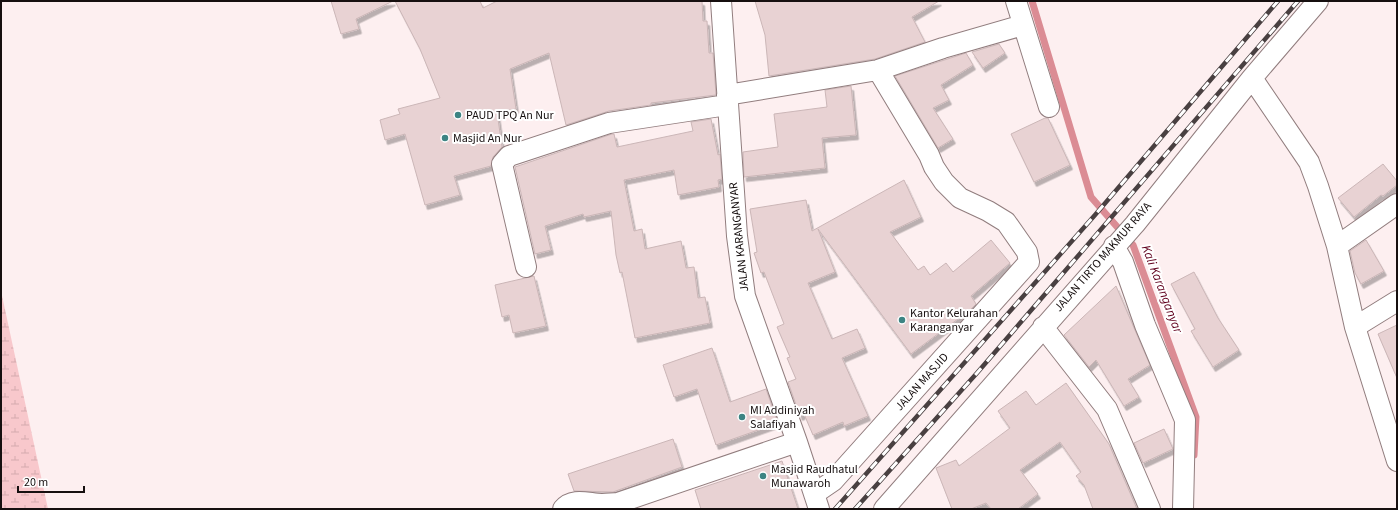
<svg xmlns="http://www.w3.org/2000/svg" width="1398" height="510" font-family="'Source Sans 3',sans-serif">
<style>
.wetland{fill:url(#wetland-marsh)}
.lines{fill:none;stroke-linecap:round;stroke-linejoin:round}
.stream{stroke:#db8c94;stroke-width:7}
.building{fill:#e8d2d3;stroke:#cbb6b7;filter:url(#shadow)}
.street-casing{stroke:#917d7e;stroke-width:22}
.street{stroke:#fff;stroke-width:20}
.rail-casing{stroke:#494041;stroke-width:4.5}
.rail{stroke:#fff;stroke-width:3;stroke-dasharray:9;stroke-linecap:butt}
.poi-dot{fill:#3c8483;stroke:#fff;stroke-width:1.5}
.labels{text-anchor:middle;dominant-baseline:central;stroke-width:4;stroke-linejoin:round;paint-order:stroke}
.poi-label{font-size:12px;fill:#160f0f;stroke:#fff;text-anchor:start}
.street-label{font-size:12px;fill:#160f0f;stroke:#fff}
.water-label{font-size:13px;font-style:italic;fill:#61001d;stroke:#fff}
</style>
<defs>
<pattern id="wetland-marsh" width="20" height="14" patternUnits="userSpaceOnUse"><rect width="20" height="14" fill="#f8c8cc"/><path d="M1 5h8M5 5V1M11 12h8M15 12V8" fill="none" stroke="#d4abae"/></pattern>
<filter id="shadow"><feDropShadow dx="2.5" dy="4.5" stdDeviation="0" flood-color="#0004"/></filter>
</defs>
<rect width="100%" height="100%" fill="#fdeff0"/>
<path class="wetland" d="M1,291L48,509H1Z"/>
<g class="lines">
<path class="stream" d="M1032,1L1091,197L1133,245L1196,417L1194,455"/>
</g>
<path class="building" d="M331,1H393L356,19L359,29L341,34Z
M395,1H480L483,8L497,1H702L703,21H707L709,53H713L716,95L651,103V105L609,111L566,125L549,53L510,69L516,109L497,112L502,147L493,157L491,166L454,176L460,195L425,205L405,134L385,140L380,120L400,114L398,109L440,98L420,49Z
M755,1H939L912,17L925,42L875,59L769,76L765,35Z
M999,44L1005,53L983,68L972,52Z
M966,53L973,65L941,85L949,100L933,108L953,139L938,148L895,76Z
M851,86L856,135L822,138L825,168L744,177L743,152L778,147L774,114L827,107L825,90Z
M1045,118H1048L1070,165L1034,182L1011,134Z
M711,119L718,155L720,154L722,179L718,180L719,187L678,195L674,170L624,180L634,231L642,229L645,249L681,241L686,268L694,267L698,298L705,297L710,323L635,338L622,272L620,273L616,255L611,211L584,217L583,214L545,226L551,250L535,254L515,167L612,134H614L617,147L693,131L691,122Z
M1383,164L1397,181V185L1383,196L1381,195L1354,217L1338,198Z
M904,180L921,217L890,232L918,270L924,266L930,275L946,263L953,272L991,240L1010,263L971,296L976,304L970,310L911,354L818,229L835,272L808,283L832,339L857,329L865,348L842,358L868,416L844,426L843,422L813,435L804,414L800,416L788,382L796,379L787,358L790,357L777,327L784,324L764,272L761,273L754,253L757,252L750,209L806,200L812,231Z
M1366,240L1384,271L1361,284L1355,273L1350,251Z
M1194,272L1218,318L1239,350L1213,367L1191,331L1195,329L1171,284Z
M534,276L546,326L513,333L509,315L502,317L495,285Z
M1116,286L1150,365L1128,379L1139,397L1124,406L1096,360L1089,367L1064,335Z
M1397,325V378L1378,334Z
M712,348L730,402L766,389L778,423L716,445L697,389L674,397L663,365Z
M1066,383L1109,444L1137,509H1093L1084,485L1076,476L1081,472L1060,442L1020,470L1038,494L1018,509H991L986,503L971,509H952L936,468L956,460L959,466L1010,428L998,411L1026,391L1036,405Z
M1164,429L1173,449L1143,463L1134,443Z
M673,439L682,467L613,492L574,491L568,474Z
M782,461L798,509H701L695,490Z"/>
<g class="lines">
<g class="street-casing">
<path id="street" d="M721,1L737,236L745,296L797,442L819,509
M1016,1L1049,107
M1252,78L1309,162L1318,186L1337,246L1355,327L1397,461
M727,95L878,70L943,48L1023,25
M1114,246L1123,262L1145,325L1185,420L1183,509
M1337,246L1397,204
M526,267L502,164L509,156L609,123L727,105
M1043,327L1107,409L1150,509
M1355,327L1397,301
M814,494L833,481L1029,262L1027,252L1006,222L988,211L960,198L944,182L934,167L929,155L878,70
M563,509C573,497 589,504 602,504C608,504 613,503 618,503L797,442
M884,509L1135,224L1252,78L1318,1"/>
</g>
<use href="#street" class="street"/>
<g class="rail-casing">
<path id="rail" d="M835,509L1095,215L1278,1
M855,509L977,373L1298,1"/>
</g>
<use href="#rail" class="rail"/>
</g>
<g class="poi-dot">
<circle cx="458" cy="115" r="4"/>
<circle cx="445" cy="138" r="4"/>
<circle cx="902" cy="320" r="4"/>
<circle cx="742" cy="417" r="4"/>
<circle cx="763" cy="476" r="4"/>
</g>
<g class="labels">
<g class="poi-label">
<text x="466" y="115">PAUD TPQ An Nur</text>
<text x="453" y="138">Masjid An Nur</text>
<text x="910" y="313">Kantor Kelurahan<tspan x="910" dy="14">Karanganyar</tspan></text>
<text x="750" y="410">MI Addiniyah<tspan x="750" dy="14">Salafiyah</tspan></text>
<text x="771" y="469">Masjid Raudhatul<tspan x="771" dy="14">Munawaroh</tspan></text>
</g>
<g class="street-label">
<text transform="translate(739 237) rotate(-96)">JALAN KARANGANYAR</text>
<text transform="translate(1103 257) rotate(-49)">JALAN TIRTO MAKMUR RAYA</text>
<text transform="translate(922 382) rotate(-48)">JALAN MASJID</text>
</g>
<g class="water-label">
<text transform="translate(1162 289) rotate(69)">Kali Karanganyar</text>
</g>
</g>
<rect width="1398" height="510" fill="none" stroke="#160f0f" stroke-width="4"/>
<path d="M18 486v6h66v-6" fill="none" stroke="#160f0f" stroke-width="2"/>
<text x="24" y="486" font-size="12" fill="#160f0f" stroke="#ffffff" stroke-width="3" paint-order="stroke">20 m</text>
</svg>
